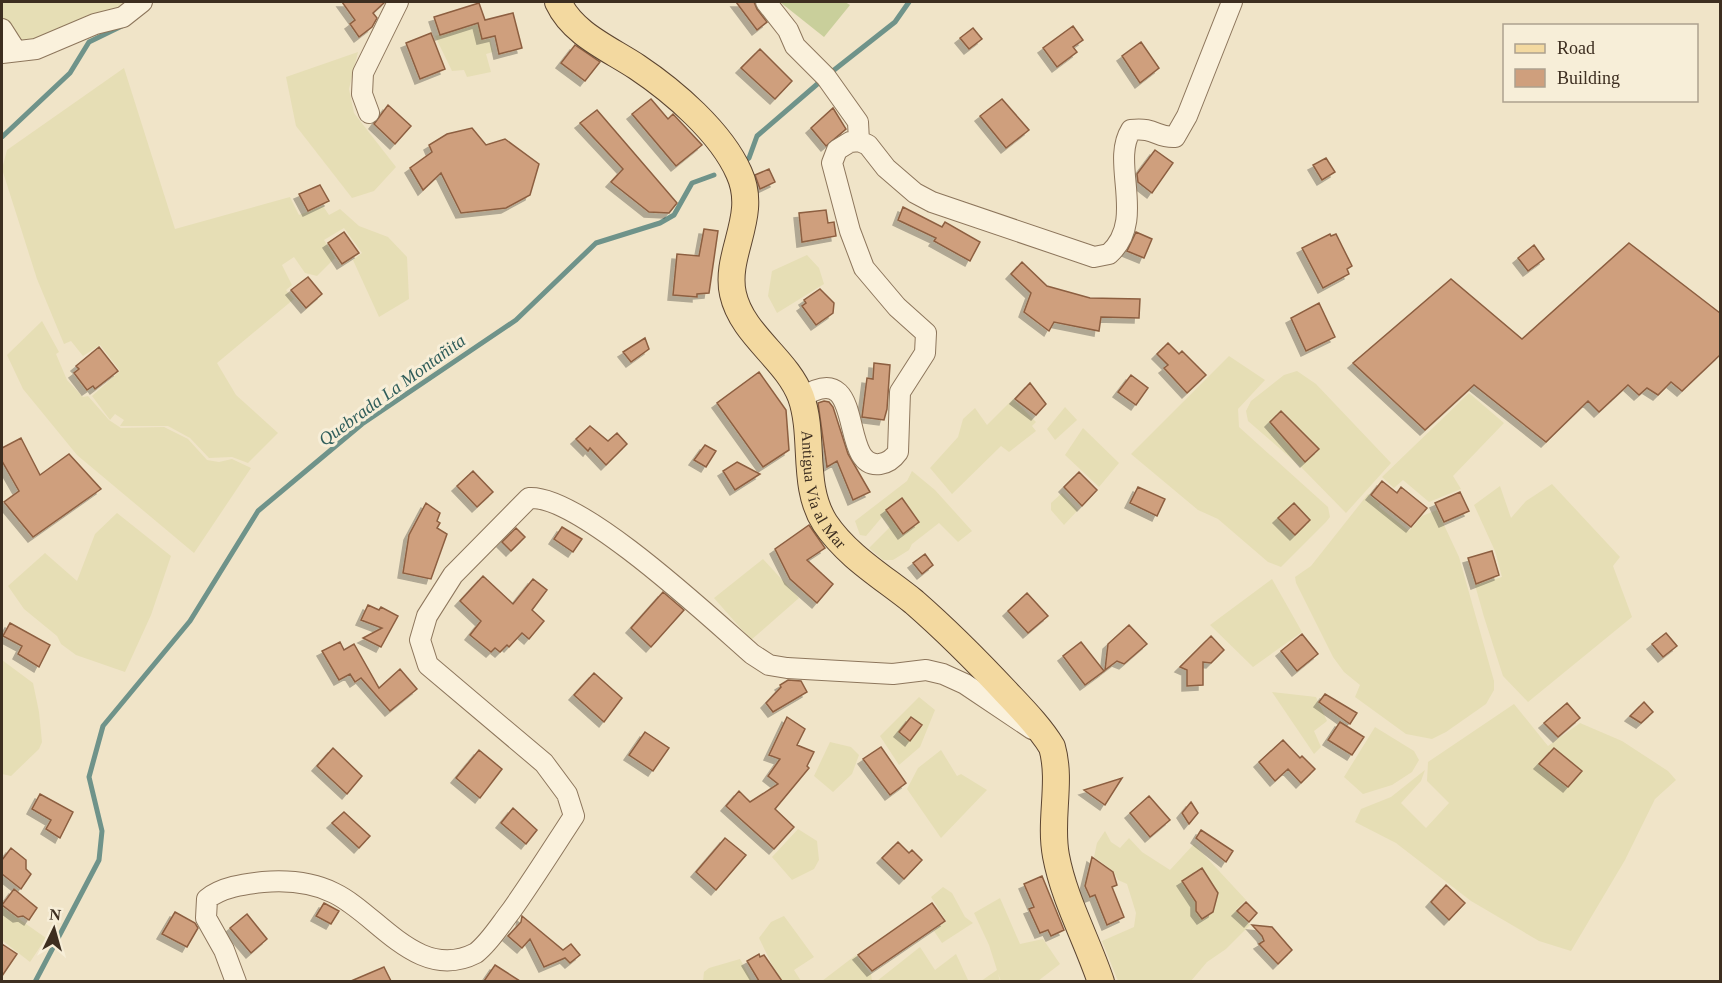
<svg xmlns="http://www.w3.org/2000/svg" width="1722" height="983" font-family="Georgia,serif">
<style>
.farmland{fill:#e6deb5}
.green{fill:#c9cf9b}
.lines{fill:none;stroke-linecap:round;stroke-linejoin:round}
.stream{stroke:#6f938a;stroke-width:5}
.building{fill:#cf9f7d;stroke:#8d5f41;stroke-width:1.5;filter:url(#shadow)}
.minor-casing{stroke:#8d765c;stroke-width:22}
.major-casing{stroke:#5b4430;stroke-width:28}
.minor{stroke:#faf1dc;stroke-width:20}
.major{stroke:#f3d9a0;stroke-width:26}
.labels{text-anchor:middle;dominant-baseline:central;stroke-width:6;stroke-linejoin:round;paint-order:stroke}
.street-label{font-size:16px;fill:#3d2e20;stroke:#f7eed8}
.water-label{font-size:18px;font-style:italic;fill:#2f5d5a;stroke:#f7eed8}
</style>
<defs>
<filter id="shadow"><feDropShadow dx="-5" dy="5" stdDeviation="0" flood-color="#0004"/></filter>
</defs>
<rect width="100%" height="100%" fill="#f0e4c8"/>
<path class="farmland" d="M2,2H136L27,47L2,22Z
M478,24L482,40L490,39L493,52L486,54L491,72L467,77L464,70L452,71L435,36Z
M358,52L349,89L354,113L396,167L374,191L352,198L296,126L286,77Z
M124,68L175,229L290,197L299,215L323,206L329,215L340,209L359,226L388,237L407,257L409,299L379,317L353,260L362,253L344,228L324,240L335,258L317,276L305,273L294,257L282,265L292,285L286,290L294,299L217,363L236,395L278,433L248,463L232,457L209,458L190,438L168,426H120L124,420L115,414L110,420L92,396L120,371L100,345L83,356L71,341L64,344L37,279L2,169L7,150Z
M807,255L819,268L824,284L777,313L768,296L772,271Z
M42,321L59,352L56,354L67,380L83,397L88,396L109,420L121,428L164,427L188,439L207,460L219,462L232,459L251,468L194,553L77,455L23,389L7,355Z
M1229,356L1265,380L1238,409L1239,427L1328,507L1330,517L1326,522L1281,567L1268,562L1218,519L1198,510L1131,454Z
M1297,371L1316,384L1391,463L1346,513L1301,467L1248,421L1246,411L1251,401L1284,375Z
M1469,393L1504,423L1453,476L1461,489L1429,502L1403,480L1394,488L1382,477Z
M1013,399L1036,422L1032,426L1036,431L1009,452L1001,446L952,494L930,468L958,437L963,419L975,408L987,425Z
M1065,407L1077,420L1055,440L1047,429Z
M1083,428L1119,463L1099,487L1065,455Z
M912,471L935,490L972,531L958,542L939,523L912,544L909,550L893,560H883L869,548L890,527L882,517L866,536L860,535L855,521L907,481Z
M1552,484L1620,557L1613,566L1632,617L1528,702L1503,676L1484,617L1475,585L1502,577L1495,551L1474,505L1500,486L1511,518L1526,501Z
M1062,493L1078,510L1064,525L1051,510V503Z
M1368,494L1380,504L1379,507L1409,531L1422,516L1437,510L1459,557L1494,681V690L1486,704L1446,732L1432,739L1406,734L1355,697L1360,685L1344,672L1333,657L1296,583L1295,577L1311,566Z
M117,513L171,556L151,615L125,672L76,655L61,644L57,636L24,609L8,586L45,553L77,581L95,534Z
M763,559L799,598L751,640L714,598Z
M1272,579L1302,632L1253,667L1210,625Z
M2,660L33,683L39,712L42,742L39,749L11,776L2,774Z
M1272,692L1316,697L1327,721L1314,731L1321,747L1314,754Z
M919,697L935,710L920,747L899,765L880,736Z
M1514,704L1548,746L1580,723L1622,741L1668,771L1676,780L1655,799L1625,860L1571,951L1539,941L1471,901L1396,843L1355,822L1361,809L1391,797L1425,770L1421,781L1401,803L1426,828L1449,803L1427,781L1428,762Z
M1375,727L1414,751L1419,760L1412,772L1392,785L1363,794L1344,777Z
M830,742L851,747L859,755L852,774L833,792L814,776Z
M941,750L957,776L961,774L987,790L941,838L907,789L918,768Z
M798,829L817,841L819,860L814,869L792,880L772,857Z
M1105,831L1111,842L1120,848L1129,838L1142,852L1170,870L1194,844L1246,900L1236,910L1250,925L1226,949L1207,962L1191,981H1118L1102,941L1134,927L1136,913L1127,884L1118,880L1113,871L1094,857L1097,843Z
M943,887L952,893L965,917L973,923L942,943L934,931L946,921L931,897Z
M1000,898L1020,944L1043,939L1060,964L1038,981H1001L998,974L1000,981H981L997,970L989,945L974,913Z
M2,907L46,938L30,962L3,941Z
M784,916L814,957L794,970L801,981H780L759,938L771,922Z
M920,947L935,970L956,954L968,980L877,981Z
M856,955L871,974L872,981H822Z
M740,959L752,981H703L704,972L709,968Z"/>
<path class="green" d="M780,2H845L850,5L824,37Z"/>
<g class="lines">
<path class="stream" d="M829,74L895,22L909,2
M2,137L70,73L89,42L128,23
M742,163L749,158L757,136L822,80
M35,982L99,860L102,831L89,777L103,726L190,621L258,511L362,424L516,320L596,243L660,223L674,215L692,183L714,175"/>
</g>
<path class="building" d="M342,2H385L373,13L377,18L372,27L359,37L350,24L355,20Z
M736,2H754L757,9L767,22L757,30Z
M479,3L485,20L513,13L522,48L499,54L495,36L482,39L478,23L440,35L434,17Z
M1073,26L1083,40L1073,47L1077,52L1057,67L1043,48Z
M973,28L982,39L969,49L960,38Z
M431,33L445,69L420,79L406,43Z
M1141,42L1159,68L1140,83L1122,56Z
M575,45L600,62L585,81L561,63Z
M760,49L792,81L775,99L741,68Z
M651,99L668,119L673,114L702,145L676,166L632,114Z
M1002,99L1029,130L1006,148L980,116Z
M388,105L411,126L395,144L374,124Z
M833,108L846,129L826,146L811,128Z
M597,110L677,203L669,213L649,212L611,182L623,169L580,123Z
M472,128L486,145L505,139L539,164L530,195L506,208L461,213L441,173L423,190L410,168L432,152L429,145L447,134Z
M1155,150L1173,163L1152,193L1138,182L1137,174Z
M1326,158L1335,172L1322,180L1313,165Z
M769,169L775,182L760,189L755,175Z
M320,185L329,201L308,211L299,194Z
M903,207L942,227L945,222L980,242L970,261L934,241L936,238L898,220Z
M826,210L828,223L834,222L836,236L802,242L799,213Z
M704,229L718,231L709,293L697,294V297L673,295L677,254L699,256Z
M344,232L359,253L342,264L328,243Z
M1136,232L1152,239L1144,258L1127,251Z
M1330,234L1331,236L1336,234L1352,266L1347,269L1349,274L1323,288L1302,248Z
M1629,243L1720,313V355L1682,391L1671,382L1658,395L1647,388L1639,395L1628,385L1599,412L1588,401L1546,442L1474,385L1425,430L1353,363L1451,279L1522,339Z
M1534,245L1544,259L1528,271L1518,258Z
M1022,262L1047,286L1090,298L1140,299L1139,318L1101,317L1099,331L1054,322L1049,331L1024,312L1031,293L1011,274Z
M308,277L322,294L306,308L291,290Z
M820,289L834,303L833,313L816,325L802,306L806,303L804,300Z
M1319,303L1335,337L1306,351L1291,318Z
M645,338L649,349L631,362L623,352Z
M1168,343L1179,354L1182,351L1206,375L1187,393L1164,368L1168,365L1157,354Z
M99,347L118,371L95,389L93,386L87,390L74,373L79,369L76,366Z
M874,363L890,365L887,409L884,420L862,417L867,378L873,379Z
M759,372L786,410L789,450L763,467L717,403Z
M1131,375L1148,388L1136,405L1118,392Z
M1030,383L1046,404L1036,415L1015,399Z
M824,401L829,402L833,407L848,454L870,492L853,500L837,461L827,467L818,403Z
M1281,411L1319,449L1305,462L1270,422Z
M590,426L608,441L617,433L627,444L606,465L590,448L588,451L576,439Z
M21,438L40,475L69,454L101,489L33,537L4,502L19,491L2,461V448Z
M705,445L716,451L706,467L694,460Z
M737,462L760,474L735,490L723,471Z
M473,471L493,492L477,507L457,486Z
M1079,472L1097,490L1082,506L1064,487Z
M1382,481L1397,493L1401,487L1427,508L1411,527L1371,495Z
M1138,487L1165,499L1157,516L1130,503Z
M1460,492L1469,511L1444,522L1435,503Z
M902,498L919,522L903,534L886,510Z
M426,503L440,513L437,521L440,523L437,528L447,534L431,579L403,573L409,535Z
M1294,503L1310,520L1295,535L1278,518Z
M809,525L825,548L807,560L833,584L817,603L790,579L775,549Z
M562,527L582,539L573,552L554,539Z
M516,528L525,537L511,551L502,542Z
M1492,551L1499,575L1476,584L1468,558Z
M925,554L933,565L922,574L913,563Z
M483,576L513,604L533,579L547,590L532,610L544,621L529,639L522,633L509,647L507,645L500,652L495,648L491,652L470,635L481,621L460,601Z
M663,592L684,610L651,647L631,628Z
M1027,593L1048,616L1028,633L1008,611Z
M368,605L379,610L381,607L398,616L381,647L363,638L382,628L361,620Z
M10,623L50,645L39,667L18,654L22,646L3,636Z
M1129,625L1147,644L1124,664L1117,661L1105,670L1108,644Z
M1666,633L1677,646L1663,657L1652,644Z
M1302,634L1318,654L1297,671L1281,651Z
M1211,636L1224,650L1211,663L1203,662V685L1187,686V670L1180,667Z
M340,642L344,650L354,644L379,688L400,669L417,689L390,711L361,678L355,682L350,674L339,680L322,651Z
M1081,642L1104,671L1085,685L1063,656Z
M594,673L622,698L604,722L574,695Z
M788,680L801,681L807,692L773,712L766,703L781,687L780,685Z
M1325,694L1357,713L1350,724L1319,702Z
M1644,702L1653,712L1641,723L1630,716Z
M1567,703L1580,718L1558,737L1544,723Z
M787,717L805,729L797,745L814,752L807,766L809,768L775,809L794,827L774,849L726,806L739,791L750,802L778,784L768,776L780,759L769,755Z
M911,717L922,725L910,741L899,732Z
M1340,722L1364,737L1352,755L1328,740Z
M645,732L669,748L653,771L629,755Z
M1283,740L1300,758L1302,756L1315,769L1301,783L1288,769L1275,781L1259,762Z
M881,747L906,783L890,795L863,759Z
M333,748L362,776L347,794L317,766Z
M1554,748L1582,771L1568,787L1539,764Z
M479,750L502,769L480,798L456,778Z
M1122,778L1105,805L1084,790Z
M40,794L73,812L60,838L46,829L51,820L32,809Z
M1149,796L1170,820L1150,837L1130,813Z
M1191,802L1198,813L1189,824L1182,813Z
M513,808L537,830L526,844L501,823Z
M344,812L370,836L359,848L332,823Z
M1201,830L1233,851L1226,862L1196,838Z
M725,838L746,855L716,890L696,872Z
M898,842L909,853L912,850L922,860L904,879L882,858Z
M11,848L26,860V869L31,874L21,889L2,874V860Z
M1092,857L1113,872L1117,885L1112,887L1124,917L1107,925L1095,895L1090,897L1085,886Z
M1202,868L1218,893L1213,912L1202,919L1196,911V902L1182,881Z
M1042,876L1064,930L1051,936L1048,930L1040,933L1029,909L1034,907L1024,884Z
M1446,885L1465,903L1449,920L1431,902Z
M14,889L37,908L29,920L23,916L18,917L2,905Z
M1246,902L1257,913L1249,922L1237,911Z
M324,903L339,911L331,924L316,916Z
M932,903L945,921L872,971L858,955Z
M175,912L195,923L198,928L187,947L162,934Z
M247,914L267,939L251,953L230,928Z
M522,916L563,950L571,944L580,955L570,963L565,958L544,967L530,939L522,948L508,936L521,922Z
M1252,925L1272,927L1292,950L1278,964L1259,944L1264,941L1262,936Z
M2,944L17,954L2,976Z
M759,954L760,957L764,955L782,981H759L747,961Z
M495,965L520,981H484Z
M384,967L391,981H351Z"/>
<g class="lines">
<g class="minor-casing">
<path id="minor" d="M766,2L788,30L795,46L826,77L858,122L859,141
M2,29L16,51
M2,53L36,49L95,24L123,17L142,2
M369,113L362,94L363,73L398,2
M801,398C868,354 837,470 880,464C888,463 893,459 898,452L900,392L925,353L926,333L897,307L864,268L850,231L832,163L837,150L850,142L859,141L868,145L886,168L915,193L932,202L1094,257L1109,254C1147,220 1110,163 1131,130C1155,127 1157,138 1175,137L1187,116L1232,2
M236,982L224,950L206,918L207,899C222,887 244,884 263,882C287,880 312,882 334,893C378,914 418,983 476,953C490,942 500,925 511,911C533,880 553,848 574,816L567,794L544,763L428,665L420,640L427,616L453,575L529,498C579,494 712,619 752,654L769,665L787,668L893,674L926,670L943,674L965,684L1032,729"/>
</g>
<g class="major-casing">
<g id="major">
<path id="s1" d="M558,2C573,34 608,48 637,67C673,91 721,132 739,173C759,216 724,254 733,294C742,335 787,359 801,397C815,437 801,486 825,523C847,556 883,577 914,602C946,630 977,661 1006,692C1022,709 1040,727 1052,747C1062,782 1049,820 1056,856C1064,899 1087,940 1101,982"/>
</g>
</g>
<use href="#minor" class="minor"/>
<use href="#major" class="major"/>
</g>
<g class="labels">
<g class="street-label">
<text stroke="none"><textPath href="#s1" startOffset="597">Antigua Vía al Mar</textPath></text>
</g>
<g class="water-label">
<text transform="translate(392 390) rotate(-36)">Quebrada La Montañita</text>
</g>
</g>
<rect width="1722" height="983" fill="none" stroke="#3d2e20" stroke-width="6"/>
<rect x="1503" y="24" width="195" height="78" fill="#f7eed8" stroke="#ada18e" stroke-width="1.5"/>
<rect x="1515" y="44" width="30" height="9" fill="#f3d9a0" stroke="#ada18e" stroke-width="1.5"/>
<text x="1557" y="54" font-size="18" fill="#3d2e20">Road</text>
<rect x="1515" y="69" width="30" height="18" fill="#cf9f7d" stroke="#ada18e" stroke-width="1.5"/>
<text x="1557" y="84" font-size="18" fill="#3d2e20">Building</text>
<g transform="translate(54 929) rotate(5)" stroke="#f7eed8" stroke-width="4.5" paint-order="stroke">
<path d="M0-4.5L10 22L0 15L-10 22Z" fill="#3d2e20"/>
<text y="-9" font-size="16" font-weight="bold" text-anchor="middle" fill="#3d2e20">N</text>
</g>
</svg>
